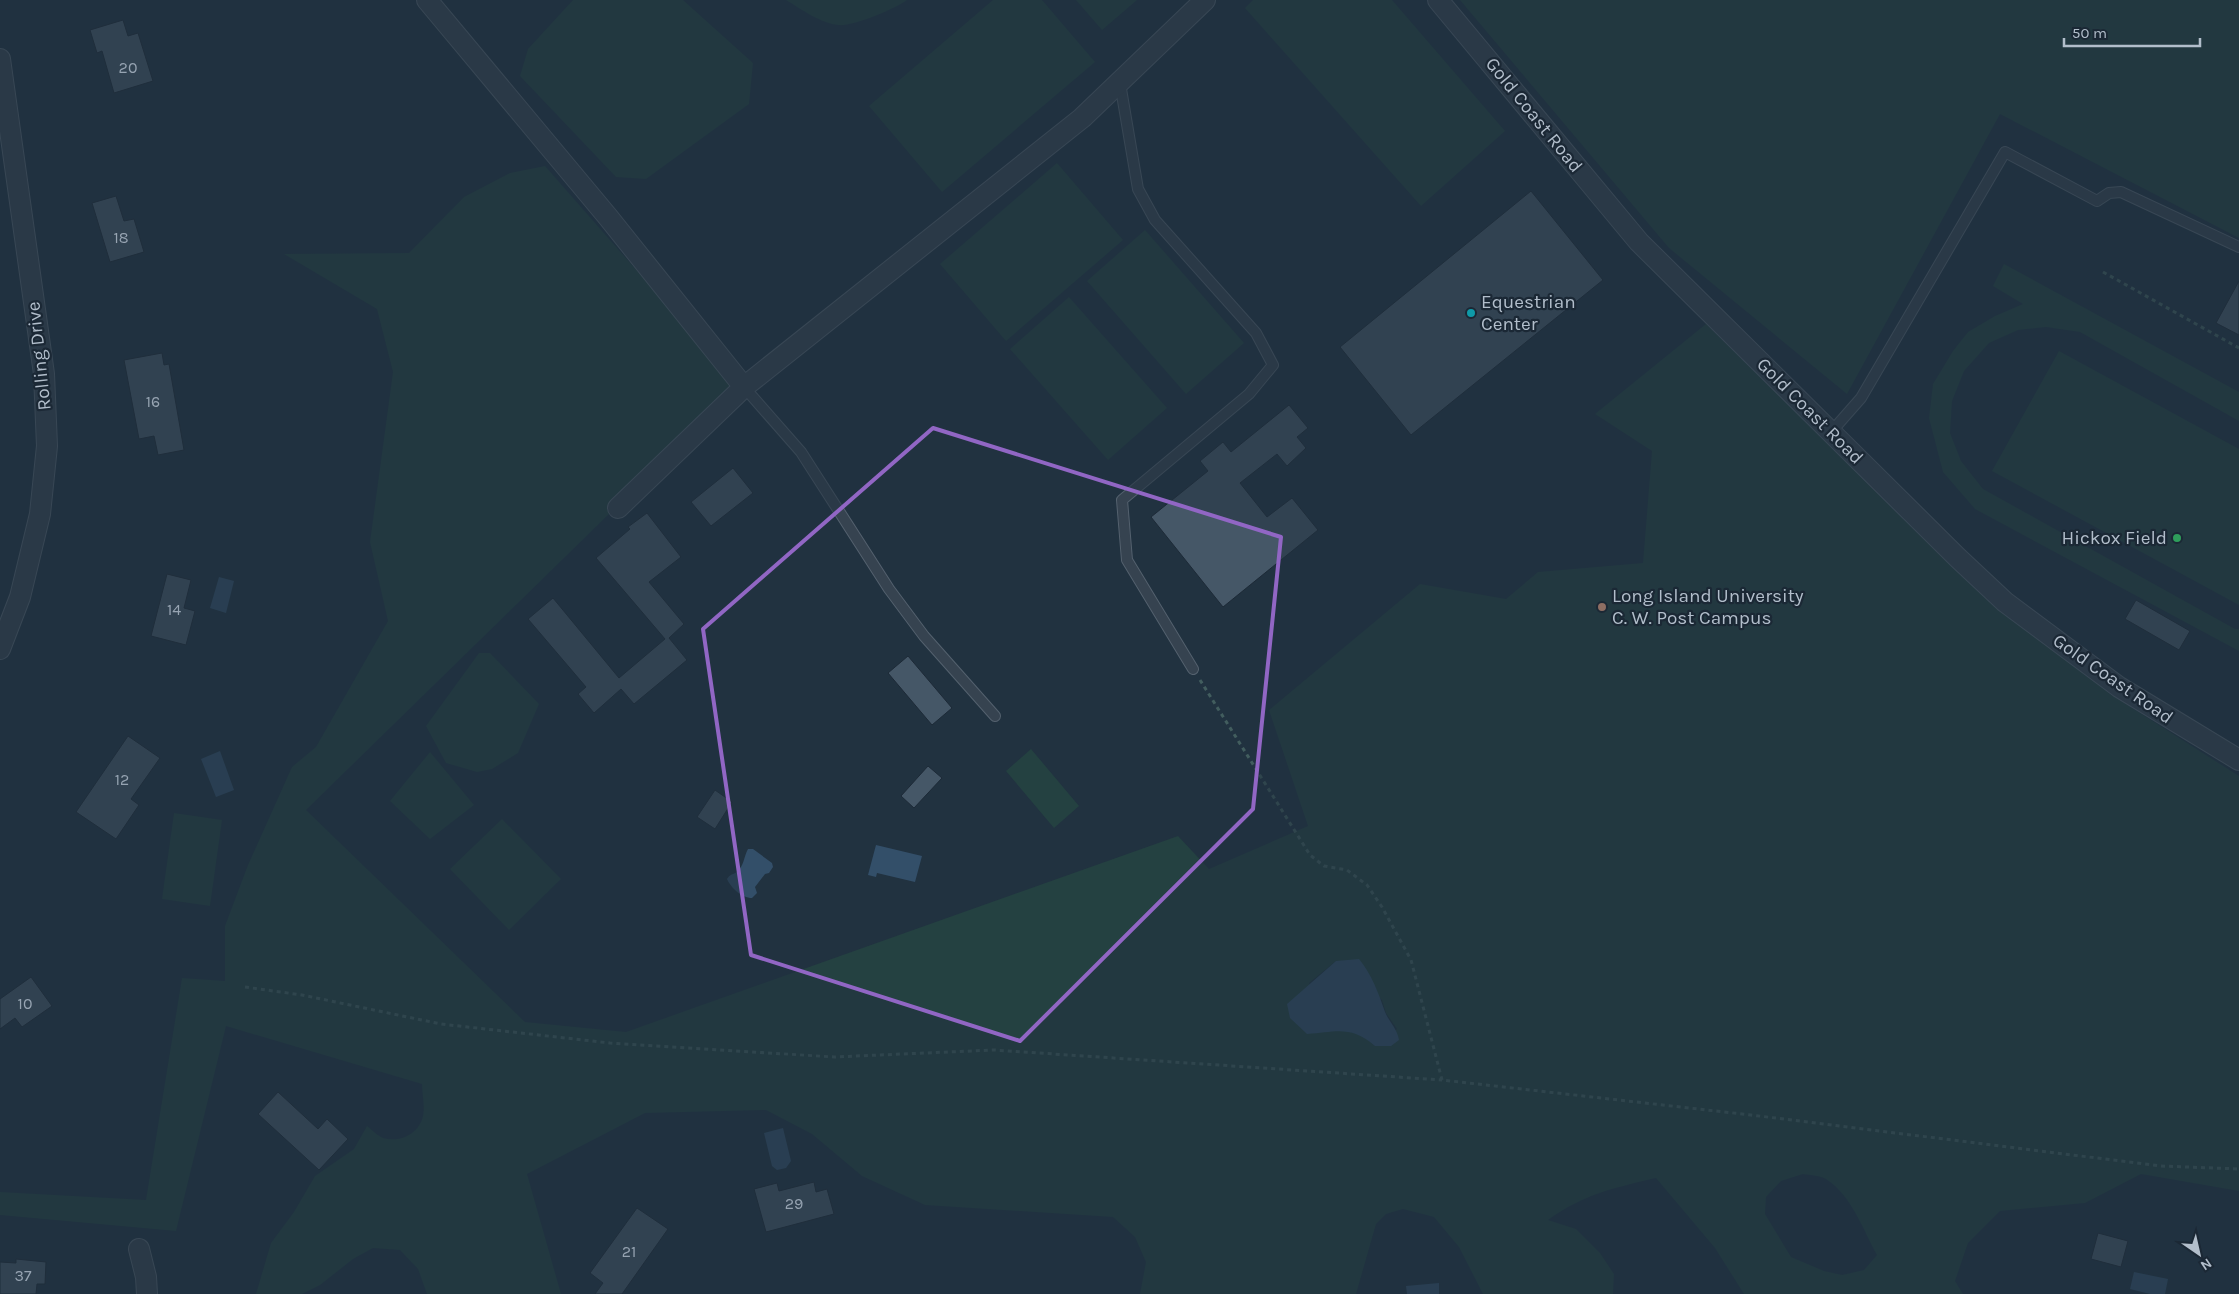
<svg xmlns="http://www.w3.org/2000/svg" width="2239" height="1294" font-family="Karla,sans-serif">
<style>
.green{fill:#244141;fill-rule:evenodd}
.water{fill:#334f69}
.building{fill:#455767;stroke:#1d2a37}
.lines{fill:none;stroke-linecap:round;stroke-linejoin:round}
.lane-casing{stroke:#54616e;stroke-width:12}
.street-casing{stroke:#54616e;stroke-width:22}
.path{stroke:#425d5e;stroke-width:3;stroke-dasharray:4 4;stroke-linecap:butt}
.lane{stroke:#364350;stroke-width:10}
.street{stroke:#364350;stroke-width:20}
.marked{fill:none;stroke:#9166c4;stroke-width:4;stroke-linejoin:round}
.culture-dot{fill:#0f9aa8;stroke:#1b2835;stroke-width:2}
.leisure-dot{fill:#2e9e5b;stroke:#1b2835;stroke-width:2}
.education-dot{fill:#8d6e63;stroke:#1b2835;stroke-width:2}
.labels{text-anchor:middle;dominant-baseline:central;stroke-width:4.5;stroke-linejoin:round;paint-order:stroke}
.number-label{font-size:16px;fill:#97a4b2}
.street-label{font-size:19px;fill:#b2becb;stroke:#1b2835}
.poi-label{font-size:19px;fill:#b2becb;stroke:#1b2835;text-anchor:start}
</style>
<rect width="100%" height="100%" fill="#213240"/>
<path class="green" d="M573,0H683L753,63L749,104L646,179L616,177L520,76L528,49Z
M786,0H907C895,9 852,27 838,25C820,23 801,9 786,0Z
M993,0H1042L1095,62L942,192L869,106Z
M1076,0H1137L1102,30Z
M1253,0H1392L1505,131L1421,206L1245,8Z
M1460,0H2239V238L2000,114L1847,394L1669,248Z
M1057,163L1123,240L1006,341L940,264Z
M545,166L739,387L306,810L525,1022L626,1032L1178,836L1209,869L1308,826L1269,710L1420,584L1506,599L1538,572L1643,563L1652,451L1595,414L1706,324L1950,563L2110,694L2239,776V1191L2141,1174L2085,1203L2000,1211L1968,1243L1955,1281L1963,1294H1744L1715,1248L1656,1178C1614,1188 1584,1194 1548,1220L1576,1229L1600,1253L1614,1274L1613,1294H1483L1459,1247L1434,1217L1403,1209L1386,1214L1376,1224L1356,1294H1140L1146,1262L1135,1237L1113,1217L925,1205L862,1176L812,1134L766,1110L645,1113L527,1174L561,1294H427L418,1269L400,1250L373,1248L353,1259L320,1285L302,1294H256L271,1243L294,1212L315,1176L354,1149L367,1126C372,1130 378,1136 383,1138C400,1143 419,1134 423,1116C425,1106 422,1093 422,1084L226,1026L176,1231L0,1215V1192L146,1200L182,978L225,981V926L248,865L292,767L316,747L388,621L370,542L393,372L377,309L284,254L409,253L464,197L510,173ZM1336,961L1382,1000L1386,1013L1397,1029L1375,1046L1363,1036L1348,1031L1309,983ZM1803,1174C1810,1175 1821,1176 1826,1179C1852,1196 1863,1230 1877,1255L1864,1270L1842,1275L1824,1271L1791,1257L1765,1214L1766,1197L1781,1181Z
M1145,230L1244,343L1186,394L1087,281Z
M2004,264L2239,392V421L2080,332L2046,327L2018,330L1989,343L1964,371L1952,401L1950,433L1961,461L1983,489L2235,629H2239V651L1975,509L1943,472L1929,418L1933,384L1953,351L1968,332L1995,316L2023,304L1993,286Z
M1069,297L1167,408L1108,460L1010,349Z
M2059,351L2239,449V605L1992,471Z
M479,653H490L539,704L518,753L492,769L477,772L446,763L426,726Z
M1031,749L1079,806L1054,828L1006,771Z
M430,752L474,805L430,839L390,801Z
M174,813L222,820L210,906L162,899Z
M502,819L561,879L509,930L450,869Z"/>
<path class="water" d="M219,577L234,581L226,613L210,608Z
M220,751L234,790L216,797L201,759Z
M876,845L922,856L915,882L877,873L876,877L868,875Z
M748,849H753L772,863L773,867L769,873L765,874L755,887L757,893L752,898C742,898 731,888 727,879C730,874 732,875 737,872C744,866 744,856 748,849Z
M1359,959C1372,975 1378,992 1385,1012C1389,1022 1397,1028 1399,1040L1391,1046H1375C1351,1025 1336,1032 1307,1034L1290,1018L1287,1004L1336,961Z
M783,1128L791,1161L786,1168L777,1170L772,1166L764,1133Z
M2134,1272L2168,1279L2165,1294H2150L2130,1289Z
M1439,1283V1294H1407L1406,1286Z"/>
<path class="building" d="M123,20L128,36L138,33L153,81L114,93L102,51L97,53L90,30Z
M1531,191L1603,280L1411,435L1340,347Z
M116,196L124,221L134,219L144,252L110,262L92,203Z
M2239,281V335L2216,323Z
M162,353L164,365L169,364L184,450L158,455L154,436L139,439L124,360Z
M1289,405L1308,428L1297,437L1306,448L1287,466L1277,454L1240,483L1267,517L1292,498L1318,530L1223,607L1151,517L1208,471L1200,461L1223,442L1231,452Z
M733,468L753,493L711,526L691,502Z
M647,513L681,557L649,582L684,624L669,638L687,660L634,704L621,689L594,713L578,694L586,687L528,619L553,598L619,678L665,639L596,558L630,529L628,527Z
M167,574L191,580L184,608L195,611L186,645L151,636Z
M2136,600L2190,631L2179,650L2125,619Z
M908,656L952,708L932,725L888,673Z
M128,736L160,758L131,799L139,805L116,839L76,812Z
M928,766L942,778L914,808L901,796Z
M715,790L732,802L715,829L697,817Z
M31,977L52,1006L22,1027L15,1018L0,1029V999Z
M278,1092L318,1129L327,1119L348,1139L319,1170L258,1114Z
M814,1182L816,1192L827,1189L834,1214L766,1232L754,1189L777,1183L779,1191Z
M637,1208L668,1229L622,1294H595L603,1283L590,1273Z
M2098,1233L2128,1241L2121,1267L2091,1259Z
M16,1259L46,1262L45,1284H37L36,1294H0V1262L16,1263Z"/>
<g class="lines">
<g class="lane-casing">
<path id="lane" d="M1120,83L1138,189L1155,220L1256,333L1273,365L1249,394L1122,500L1127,560L1193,669
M744,387L801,452L889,589L924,636L995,716
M1832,431L1861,398L2005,152L2097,201L2109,193L2121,192L2239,247"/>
</g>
<g class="street-casing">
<path id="street" d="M427,0L608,217L744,387
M1438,0L1639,242L1958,558L2005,602L2119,687L2239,760
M0,59L44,374L47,446L40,514L20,597L0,649
M618,508L744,387L1082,118L1205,0
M139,1249L146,1277L147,1294"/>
</g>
<path class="path" d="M2103,272L2239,348
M1200,680L1310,855L1324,866L1347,870L1367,885L1382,907L1411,960L1442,1080L1751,1115L2161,1166L2239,1169
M245,987L302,995L441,1024L610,1043L834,1057L994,1050L1442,1080"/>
<use href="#lane" class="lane"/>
<use href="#street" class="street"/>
</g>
<path d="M0 0H2239V1294H0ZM933,428L1281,537L1253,809L1020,1041L751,955L703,629Z" fill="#213240" fill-opacity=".55" fill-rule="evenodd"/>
<path class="marked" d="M933,428L1281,537L1253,809L1020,1041L751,955L703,629Z"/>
<circle class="culture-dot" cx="1471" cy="313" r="5"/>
<circle class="leisure-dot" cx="2177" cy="538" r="5"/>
<circle class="education-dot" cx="1602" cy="607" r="5"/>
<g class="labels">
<g class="number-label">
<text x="128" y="67">20</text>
<text x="121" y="237">18</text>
<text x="153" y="401">16</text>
<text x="174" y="609">14</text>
<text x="122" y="779">12</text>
<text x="25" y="1003">10</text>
<text x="794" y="1203">29</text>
<text x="629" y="1251">21</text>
<text x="23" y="1275">37</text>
</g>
<g class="street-label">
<text transform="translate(1534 115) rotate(51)">Gold Coast Road</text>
<text transform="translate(39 356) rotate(-96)">Rolling Drive</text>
<text transform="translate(1810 411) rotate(45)">Gold Coast Road</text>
<text transform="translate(2113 679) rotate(35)">Gold Coast Road</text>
</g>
<g class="poi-label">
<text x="1481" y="302">Equestrian<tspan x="1481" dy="22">Center</tspan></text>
<text x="2167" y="538" text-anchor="end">Hickox Field</text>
<text x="1612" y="596">Long Island University<tspan x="1612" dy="22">C. W. Post Campus</tspan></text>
</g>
</g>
<g transform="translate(2199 1254) rotate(146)" stroke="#1b2835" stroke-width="4" paint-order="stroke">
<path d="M0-4L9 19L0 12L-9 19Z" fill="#b2becb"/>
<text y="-8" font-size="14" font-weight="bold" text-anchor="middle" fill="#b2becb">N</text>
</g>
<path d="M2064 38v8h136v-8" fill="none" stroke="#b2becb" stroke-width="2.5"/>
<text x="2072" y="38" font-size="15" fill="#b2becb" stroke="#1b2835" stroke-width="4" paint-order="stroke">50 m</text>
</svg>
